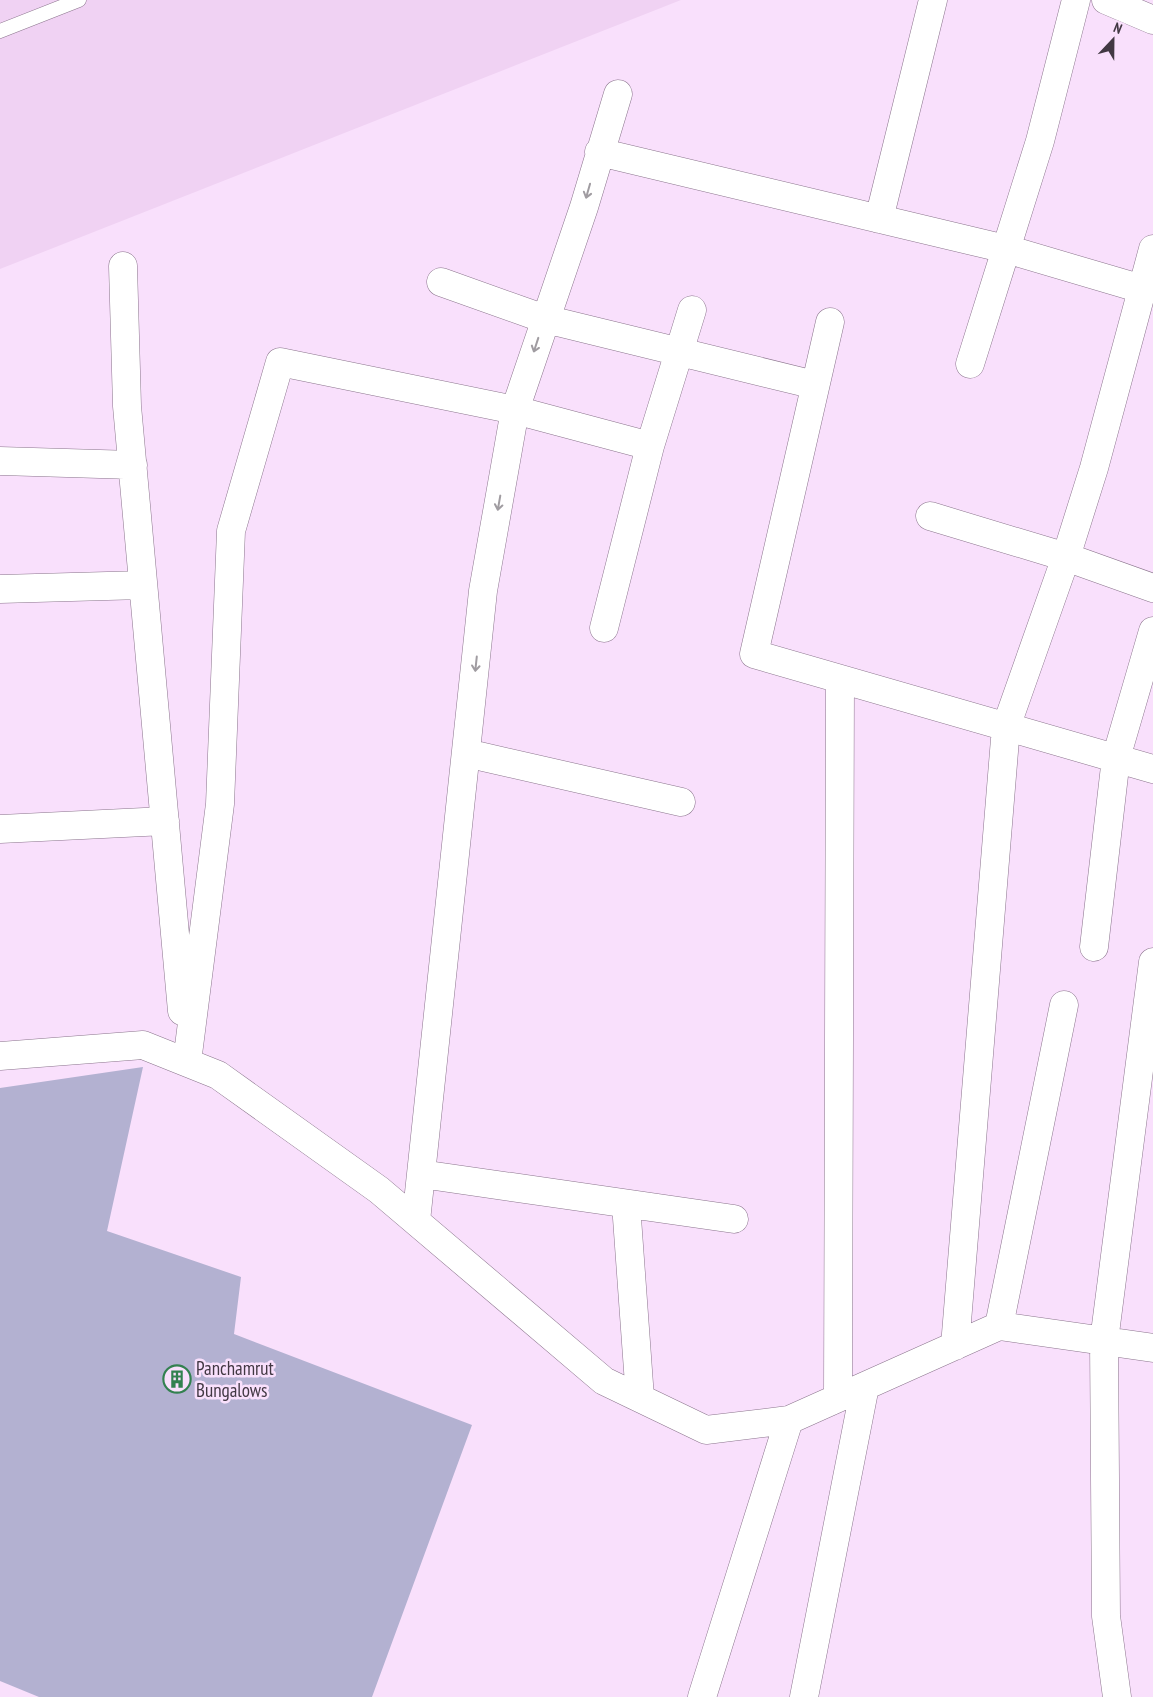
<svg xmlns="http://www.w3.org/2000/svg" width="1153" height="1697" font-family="'PT Sans Narrow',sans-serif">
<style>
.built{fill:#f0d2f3}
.building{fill:#b3b1d1}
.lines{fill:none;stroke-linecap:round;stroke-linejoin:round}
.service-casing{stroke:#8b758d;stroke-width:15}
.minor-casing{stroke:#8b758d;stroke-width:29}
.service{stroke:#fff;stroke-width:14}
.minor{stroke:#fff;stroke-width:28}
.oneway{stroke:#a09ca1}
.labels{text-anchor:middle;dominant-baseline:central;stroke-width:5;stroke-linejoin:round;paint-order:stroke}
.poi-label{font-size:19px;fill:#423843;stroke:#f9e0fc;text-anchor:start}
</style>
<rect width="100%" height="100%" fill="#f9e0fc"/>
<path class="built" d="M0,0H681L0,269Z"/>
<path class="building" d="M143,1067L107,1231L241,1277L234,1334L472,1425L372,1697H39L0,1681V1088Z"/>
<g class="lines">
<g class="service-casing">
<path id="service" d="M0,31L79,0"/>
</g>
<g class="minor-casing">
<path id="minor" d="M1106,0L1153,20
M599,152L1006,249L1142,289
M879,219L933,0
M1153,249L1094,468L1066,557L1153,588
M123,266L127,406L182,1011
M441,282L545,319L815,385
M830,322L754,654L1153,769
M970,364L1040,141L1076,0
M0,461L133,465
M930,516L1066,557L1006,727L955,1346
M0,589L143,585
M604,628L650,446L692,310
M466,753L681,802
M0,829L165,821
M1094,947L1116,758L1153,631
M0,1056L143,1045L218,1075L379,1190L604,1381L706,1430L789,1420L999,1326L1153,1348
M187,1062L220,804L231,531L280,362L515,410L650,446
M421,1174L734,1219
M626,1204L640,1398
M416,1221L483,591L515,410L584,207L618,94
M999,1326L1064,1005
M838,1398L840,679
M702,1697L789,1420
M804,1697L865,1386
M1117,1697L1106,1616L1104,1341L1153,962"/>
</g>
<use href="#service" class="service"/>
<use href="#minor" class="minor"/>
</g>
<defs><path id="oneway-shaft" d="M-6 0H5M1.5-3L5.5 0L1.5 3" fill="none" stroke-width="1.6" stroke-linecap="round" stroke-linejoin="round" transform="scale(1.25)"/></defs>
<g class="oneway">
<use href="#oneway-shaft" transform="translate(588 191) rotate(106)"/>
<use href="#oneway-shaft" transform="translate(536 345) rotate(108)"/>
<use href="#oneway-shaft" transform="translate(499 503) rotate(100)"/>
<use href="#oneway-shaft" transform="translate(476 664) rotate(96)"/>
</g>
<defs>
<g id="building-ring" transform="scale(1.4375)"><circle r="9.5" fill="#f9e0fc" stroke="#338150" stroke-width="1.5"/><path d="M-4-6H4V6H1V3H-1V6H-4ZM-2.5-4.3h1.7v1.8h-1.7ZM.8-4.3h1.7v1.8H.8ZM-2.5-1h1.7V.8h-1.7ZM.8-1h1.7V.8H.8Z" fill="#338150"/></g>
</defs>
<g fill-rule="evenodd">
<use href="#building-ring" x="177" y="1379"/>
</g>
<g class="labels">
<g class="poi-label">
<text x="196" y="1368">Panchamrut<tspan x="196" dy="22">Bungalows</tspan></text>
</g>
</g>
<g transform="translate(1113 40) rotate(22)" stroke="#f9e0fc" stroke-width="4" paint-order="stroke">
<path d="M0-4L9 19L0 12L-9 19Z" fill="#423843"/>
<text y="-8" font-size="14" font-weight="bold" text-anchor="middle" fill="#423843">N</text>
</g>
</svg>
